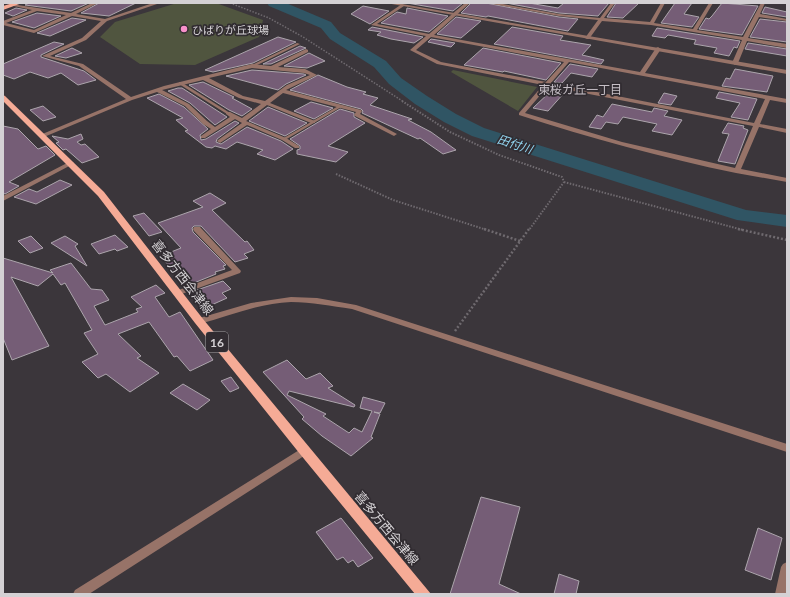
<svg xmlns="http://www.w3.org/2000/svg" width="790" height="597" font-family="Lato,'Noto Sans JP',sans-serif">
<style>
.green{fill:#50553f}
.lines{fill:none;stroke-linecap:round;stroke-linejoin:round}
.river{fill:#305564;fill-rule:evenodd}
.building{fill:#755d76;stroke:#aca5ac}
.path-far2{stroke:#6f6a6f;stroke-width:1.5;stroke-dasharray:1.5 1.5;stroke-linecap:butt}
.path-far1{stroke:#6f6a6f;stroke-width:2;stroke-dasharray:1.5 1.5;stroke-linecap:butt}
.path{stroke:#6f6a6f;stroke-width:2.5;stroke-dasharray:2 2;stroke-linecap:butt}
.service{fill:#977368;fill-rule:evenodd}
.minor{fill:#977368;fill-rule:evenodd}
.tertiary{fill:#977368;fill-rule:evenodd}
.primary{fill:#f5ab96;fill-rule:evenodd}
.poi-dot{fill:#f890ca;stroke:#312c31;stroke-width:1.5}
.labels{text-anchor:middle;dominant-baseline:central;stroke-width:3.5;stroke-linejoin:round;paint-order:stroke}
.far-poi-label{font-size:11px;fill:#d4d1d4;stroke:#312c31;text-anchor:start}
.far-neighbourhood-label{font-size:12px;fill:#c6bfc6;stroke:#312c31}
.far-water-label{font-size:12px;font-style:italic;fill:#93d7f3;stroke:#312c31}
.shield{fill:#312c31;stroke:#a3a0a3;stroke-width:1}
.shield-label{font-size:12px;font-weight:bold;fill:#d4d1d4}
.street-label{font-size:13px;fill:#d4d1d4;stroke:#312c31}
</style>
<rect width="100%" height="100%" fill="#3b363b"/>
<path class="green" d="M177,3H216L263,20L259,37L195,65L140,64L100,37L115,22Z
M453,70L537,87L518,111L451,72Z"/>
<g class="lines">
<path class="river" d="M267,3H286L331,22L340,33L386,61L401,78L427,96L456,114L484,128L746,210L787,215V227L737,220L472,136L444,122L415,104L389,84L374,67L330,39L321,28L269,6Z"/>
</g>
<path class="building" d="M29,3H89L71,11L25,5Z
M99,3H136L109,16L81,13Z
M407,3H463L453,11Z
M471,3H486L559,17L578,19L568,31L488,16L486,17L461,13Z
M506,3H529L558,8L564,3H609L598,16L559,13Z
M616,3H639L623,18L607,17Z
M675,3H692L684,14L699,17L692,27L661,23Z
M722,3L758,6L742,35L699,29L706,18L709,19L712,16Z
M363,6L389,11L370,24L351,14Z
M765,7L787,12V17L762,13Z
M16,8L27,10L13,16L5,13Z
M407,8L448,16L429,32L381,23L397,12L406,14Z
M37,13L61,16L34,28L12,22Z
M456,17L481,21L461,38L437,34Z
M72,18L86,20L50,36L37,33Z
M760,19L787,22V42L750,37Z
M372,27L423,37L414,43L391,39L377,35L381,32L368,30Z
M512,27L563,36L560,40L591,45L582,55L604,60L601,64L494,44Z
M657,28L740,41L737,48L734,47L729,56L714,53L717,48L694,44L696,40L668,35L665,38L652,36Z
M278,37L296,42L253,63L213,72L205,70Z
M431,39L455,43L451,47L428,42Z
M54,42L64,44L41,55V57L84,71L96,80L78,85L61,73L48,78L30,72L14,79L3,75V64Z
M748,43L787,49V56L745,49Z
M300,46L306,48L271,64H263Z
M72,48L82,53L66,58L55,56Z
M483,48L561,63L546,80L504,71L503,72L464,65Z
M309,53L325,61L307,68L284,66Z
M570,64L598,69L592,77L571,73L562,83L554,82Z
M735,69L773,76L767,92L722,86L726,78L730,79Z
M252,70L304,74L306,75L286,84L278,90L226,76Z
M318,75L347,87L366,92L363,94L378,98L370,105L412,119L408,120L431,132L456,150L443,154L420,138L418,139L362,113L363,111L361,109L290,90Z
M203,82L234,97L232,98L252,109L242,116L229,110L189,85Z
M178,88H182L227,117L215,125L190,103L168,91Z
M552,90L564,93L548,111L533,108Z
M719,92L757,99L748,120L731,117L740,103L716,98Z
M664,93L677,96L671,105L658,103Z
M159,94L184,107L208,129L200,135L201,140L206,139L235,121L239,123L217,139L216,142L221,144L247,127L281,141L293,149L275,160L257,154L263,150L237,142L226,149L215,146L212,148L206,147L185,131L188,130L176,120L183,118L147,98Z
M311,102L333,108L314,119L294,111Z
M612,104L652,112L654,108L668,111L664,116L682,120L672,135L652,131L657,124L623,117L618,124L606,122L601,129L589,127L597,115L603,117Z
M43,106L56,117L43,121L30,110Z
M268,107L307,123L285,136L249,121Z
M340,109L354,113V117L365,123L328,146L348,152L336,162L297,154V150L300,149V146L290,139Z
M728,123L744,126L743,128L748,130L735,164L718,161L729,134L722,133Z
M3,126L18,129L38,149L46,146L55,155L9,182L19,186L5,194L3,193Z
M81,134L83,139L77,142L81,145L85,144L99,157L82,163L66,149L63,150L56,143L59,142L52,136L68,139Z
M60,180L72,185L36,204L14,197L29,189L37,192Z
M210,193L226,203L212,210L245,242L247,241L254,250L244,254L248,258L235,262L201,226H194L192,228L193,232L226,265L223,266L225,269L215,272L216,274L189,285L176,270L173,271L161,256L181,248L158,223L203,207L193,201Z
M144,213L162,232L149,236L133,216Z
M115,235L128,247L117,251L115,249L99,254L91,244Z
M31,236L43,248L30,253L18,241Z
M65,236L78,244L75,246L87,266L51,243Z
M3,258L53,273L50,270L71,263L91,289L102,290L109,300L94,306L105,325L138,312L136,309L142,307L131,297L156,285L165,293L155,297L169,317L180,312L213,360L190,371L177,356L174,357L149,322L118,334L141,356L137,358L159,373L130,392L106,374L98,378L82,362L98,354L84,333L92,330L65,283L61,285L53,274L38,286L11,277L49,346L12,360L3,338Z
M223,281L231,289L222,293L227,298L207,307L194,291Z
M287,360L306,379L320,373L333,386L328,388L355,405L354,407L289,391L287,395L326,414L323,416L349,433L354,428L362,432L372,411L360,408L363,397L385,403L380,413L374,412L380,414L371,437L373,438L351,456L322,436L302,419L304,417L263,372Z
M231,377L239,388L230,392L221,381Z
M183,384L210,400L197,410L170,393Z
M481,497L520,507L499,584L521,594H450Z
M341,518L373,558L358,567L353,560L348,563L343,557L337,560L316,532Z
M758,528L782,538L771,580L745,570Z
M559,574L579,581L576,594H554Z"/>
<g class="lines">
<path class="path-far2" d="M230,3L269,18L303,37L404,102"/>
<path class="path-far1" d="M402,101L450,132L499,155L562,177L564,182L529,230
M336,174L393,200L487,230
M564,182L743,230"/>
<path class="path" d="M484,229L520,241
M738,229L787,240
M455,331L529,229"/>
<path class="service" d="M297,43L300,44L253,67L250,66Z
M179,82H181L230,113L227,114L179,84Z
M340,105L343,106L285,140H283L282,139Z"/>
<path class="minor" d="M92,3H98L76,14L105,19L153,3H160L107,21L86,40L50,56L83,64L131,97L164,86L252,64L271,66L306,49L308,50V52L278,67L305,69L317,75L286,90L361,110L362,111L360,114L397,134L394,136L392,135L355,116L354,115L356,112L283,93L270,103L315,121V123H311L267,105L246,121L286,138L299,146V148H295L282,140L247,125L220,143L217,141L218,140L242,123L235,119L205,138H201V136L211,129L203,124L185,106L157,92L132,100L44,137H40V135L126,99L79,66L42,56L82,38L101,21L72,16L34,33L3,25V21L32,10L9,5L11,4L71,13ZM37,11L66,15L34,30L6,23ZM252,68L304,73L310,75L287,85L265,101L243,96L209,78ZM203,80L239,98L261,104L242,118L230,112H226V114L230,117L215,127L207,121L189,104L162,90Z
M465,3H470L434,35L640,72L656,48L658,47L661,49L645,73L787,99V103L770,100L760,124L787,129V133L759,127L741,169L787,178V182C770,179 753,176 736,173C663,158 590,138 519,115V113L543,85L437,64L410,50L426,36L371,25L402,4L404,5V6L377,24L429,34ZM431,37L564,62L546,82L441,62L416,50ZM569,62L765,99L754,123L551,83ZM548,86L753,126L735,168L622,142L525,113Z
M487,3H497L559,14L600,18L611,3H615L604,18L650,22L661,3H665L654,23L693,29L709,3H713L697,30L743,37L761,3H765L760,14L787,19V21L759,17L748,38L787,44V48L747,41L738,63L735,65L732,63L742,40L651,25L602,21L589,39H587L585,38L598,20L559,16Z
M71,161L74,163L73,164L3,201V196Z
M194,227H200L241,271L240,273L179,295H176L175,293L176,291L232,270L194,231L193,229Z
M304,447L307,448L309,451L307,454L89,594H73L75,590Z
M787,562V594H775L781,567L783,564Z"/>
<path class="tertiary" d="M386,3H396L787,70V74Z
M291,297L317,298L356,305L787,444V452L352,309C331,306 312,302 291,302C259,303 230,316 199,324L195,321L196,319L251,303Z"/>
<path class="primary" d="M13,3H22L3,10V6Z
M3,95L5,96L104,192L203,319L431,594H415L300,454L195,323L98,196L3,101Z"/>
</g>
<circle class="poi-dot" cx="184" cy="29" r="4"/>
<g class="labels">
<g class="far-poi-label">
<text x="192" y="29">ひばりが丘球場</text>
</g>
<g class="far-neighbourhood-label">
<text x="580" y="89">東桜ガ丘一丁目</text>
</g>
<g class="far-water-label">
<text transform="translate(515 144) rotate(18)">田付川</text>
</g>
<rect class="shield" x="206" y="332" width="22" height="20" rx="3"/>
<g class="shield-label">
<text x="217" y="342">16</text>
</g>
<g class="street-label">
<text transform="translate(183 277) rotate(52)">喜多方西会津線</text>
<text transform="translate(387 528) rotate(50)">喜多方西会津線</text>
</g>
</g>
<rect width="790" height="597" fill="none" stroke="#d4d1d4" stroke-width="8"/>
</svg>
